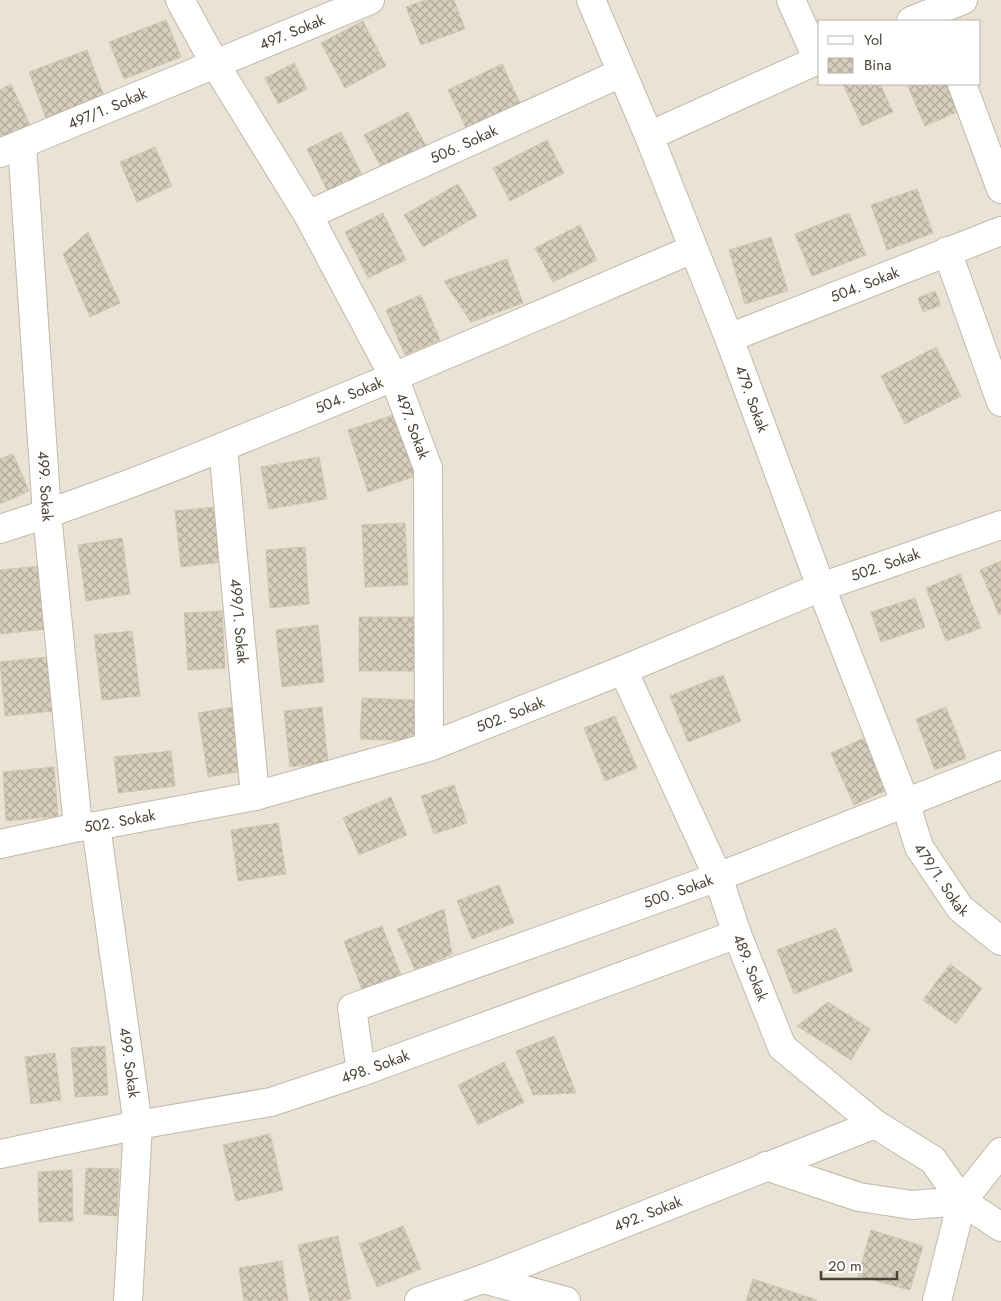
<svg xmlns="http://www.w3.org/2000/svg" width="1001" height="1301" font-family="Jost,sans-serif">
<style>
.residential{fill:#e9e3d5;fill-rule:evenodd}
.building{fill:url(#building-cross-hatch);stroke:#d3c6ae}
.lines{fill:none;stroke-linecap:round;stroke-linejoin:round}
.street-casing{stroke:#c1b9a9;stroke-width:30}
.street{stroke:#fff;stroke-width:28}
.labels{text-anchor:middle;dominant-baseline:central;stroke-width:4;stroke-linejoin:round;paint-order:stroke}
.street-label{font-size:15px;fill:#494235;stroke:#fff}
</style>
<defs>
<pattern id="building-cross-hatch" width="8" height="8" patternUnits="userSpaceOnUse" patternTransform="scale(1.25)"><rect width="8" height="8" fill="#d7cdbc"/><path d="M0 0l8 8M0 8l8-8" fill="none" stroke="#b0a89a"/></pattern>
</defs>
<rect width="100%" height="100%" fill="#f5f1e7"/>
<path class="residential" d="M0,0H1001V1301H0ZM820,21H980V84H820Z"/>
<path class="building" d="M425,0H454L465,29L421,45L406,7Z
M166,20L181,57L124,79L109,42Z
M363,21L386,66L345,88L321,43Z
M87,50L104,96L46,118L29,72Z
M294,63L307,89L278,104L265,78Z
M502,64L524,112L471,138L448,90Z
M11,84L30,125L0,140V90Z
M843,84H880L893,112L862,126Z
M907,84H956L966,108L925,126Z
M408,112L426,146L382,169L364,135Z
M341,132L363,177L329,194L307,149Z
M547,140L564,173L510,201L493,168Z
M155,147L172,186L137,202L120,162Z
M458,184L477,216L423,247L404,215Z
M917,189L933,233L887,250L871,205Z
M383,213L406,260L368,278L345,232Z
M849,213L866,255L812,276L795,234Z
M580,225L597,260L553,282L535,248Z
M88,232L120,303L90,317L63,254Z
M771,237L788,291L745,304L729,250Z
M507,259L523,303L471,322L444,281Z
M935,291L941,305L923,312L918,298Z
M421,295L440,340L405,355L386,310Z
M936,347L961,396L905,424L881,376Z
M396,414L416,476L368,492L348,430Z
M13,454L29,491L0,504V459Z
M319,457L327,499L269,509L261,467Z
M216,507L222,562L181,567L175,511Z
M405,523L408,585L365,587L362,525Z
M122,538L130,594L86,601L78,545Z
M305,547L309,604L270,608L266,550Z
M1001,561V614L999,615L980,570Z
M41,566L47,629L0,634V570Z
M960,574L981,628L946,641L926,588Z
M915,598L925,627L881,642L871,612Z
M222,611L225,668L188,670L184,613Z
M359,617H415V671H359Z
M318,625L324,682L282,687L276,630Z
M132,631L140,696L102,700L94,635Z
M48,657L54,711L5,716L0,662Z
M723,675L741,721L688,742L670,696Z
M362,698L415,700L414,741L360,739Z
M239,706L249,770L208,777L198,713Z
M322,707L328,762L290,767L284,711Z
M946,707L966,758L935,770L916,719Z
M615,716L637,768L605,781L584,728Z
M869,736L892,788L854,805L831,753Z
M171,751L175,786L118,793L114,757Z
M54,767L58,816L6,821L3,772Z
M454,785L467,823L434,834L421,796Z
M391,797L407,835L359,855L343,818Z
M278,823L286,874L238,881L231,830Z
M499,885L514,923L472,939L457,901Z
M444,909L452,954L415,970L397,929Z
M382,926L403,980L364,995L344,941Z
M836,928L853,971L794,994L777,950Z
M950,964L982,988L956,1024L923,1000Z
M828,1002L870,1029L851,1060L797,1026Z
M554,1036L576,1093L533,1095L516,1051Z
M105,1046L108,1095L75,1097L71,1048Z
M55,1053L61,1100L31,1104L25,1057Z
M504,1062L524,1102L478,1125L458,1085Z
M270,1134L283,1190L236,1201L223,1145Z
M86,1168L119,1169L117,1216L84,1214Z
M72,1170L73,1221L39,1222L38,1172Z
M403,1226L421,1269L377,1287L359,1244Z
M871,1230L923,1246L910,1290L858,1276Z
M338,1236L351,1299L340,1301H310L298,1245Z
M282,1261L288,1301H244L239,1268Z
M753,1279L817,1300L816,1301H746Z"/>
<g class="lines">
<g class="street-casing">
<g id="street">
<path id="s1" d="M180,0L215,64L308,215L394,377L428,468L429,747"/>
<path id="s2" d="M591,0L649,136L729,338L821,587L905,802L919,847L960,908L1001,941"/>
<path d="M791,0L818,60"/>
<path d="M911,21L963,0"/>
<path d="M962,84L1001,189"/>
<path d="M649,136L820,59"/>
<path id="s3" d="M22,145L47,514L78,827"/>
<path id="s4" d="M0,153L370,0"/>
<path id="s5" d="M308,215L621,73"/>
<path d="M947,251L1001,402"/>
<path id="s6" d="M729,338L1001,231"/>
<path id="s7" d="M223,447L255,796"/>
<path id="s8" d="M0,529C95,499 187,462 279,424C418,368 555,308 693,249"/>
<path id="s9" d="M623,670L718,877L737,934L782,1047L875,1124L933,1160L962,1201L1001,1227"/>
<path id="s10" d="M96,826L138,1125L128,1301"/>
<path id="s11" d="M0,844L78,827L96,826L255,796L429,747L623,670L821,587L1001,525"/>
<path id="s12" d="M361,1072L352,1008L718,877L1001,765"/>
<path id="s13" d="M0,1154L138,1125L271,1102L361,1072L737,934"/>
<path d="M766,1166L859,1197L912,1205L962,1201"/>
<path d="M483,1279L566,1301"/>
<path id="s14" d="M419,1301L483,1279L875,1124"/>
<path d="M937,1301L962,1201L1001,1152"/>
</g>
</g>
<use href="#street" class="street"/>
</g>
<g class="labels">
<g class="street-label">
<text stroke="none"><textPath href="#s4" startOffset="316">497. Sokak</textPath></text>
<text stroke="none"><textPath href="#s4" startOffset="116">497/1. Sokak</textPath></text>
<text stroke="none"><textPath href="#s5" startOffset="171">506. Sokak</textPath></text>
<text stroke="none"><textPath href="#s6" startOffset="146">504. Sokak</textPath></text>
<text stroke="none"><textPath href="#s8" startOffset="374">504. Sokak</textPath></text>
<text stroke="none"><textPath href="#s2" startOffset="430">479. Sokak</textPath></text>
<text stroke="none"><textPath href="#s1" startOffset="486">497. Sokak</textPath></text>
<text stroke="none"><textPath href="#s3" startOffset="342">499. Sokak</textPath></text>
<text stroke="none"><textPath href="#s11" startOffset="932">502. Sokak</textPath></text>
<text stroke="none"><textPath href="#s7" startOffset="175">499/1. Sokak</textPath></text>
<text stroke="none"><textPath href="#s11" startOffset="528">502. Sokak</textPath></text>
<text stroke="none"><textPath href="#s11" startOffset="122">502. Sokak</textPath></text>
<text stroke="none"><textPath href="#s2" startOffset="948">479/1. Sokak</textPath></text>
<text stroke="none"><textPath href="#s12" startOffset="411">500. Sokak</textPath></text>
<text stroke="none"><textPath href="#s9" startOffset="324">489. Sokak</textPath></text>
<text stroke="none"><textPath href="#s10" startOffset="239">499. Sokak</textPath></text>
<text stroke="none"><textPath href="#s13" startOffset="386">498. Sokak</textPath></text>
<text stroke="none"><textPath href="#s14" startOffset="245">492. Sokak</textPath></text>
</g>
</g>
<rect x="818" y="20" width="162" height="65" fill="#ffffff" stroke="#b6b3ae"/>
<rect x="828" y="36" width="25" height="8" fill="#ffffff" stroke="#b6b3ae"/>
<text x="864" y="45" font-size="15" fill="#494235">Yol</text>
<rect x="828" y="58" width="25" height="15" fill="url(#building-cross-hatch)" stroke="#b6b3ae"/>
<text x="864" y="70" font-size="15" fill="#494235">Bina</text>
<path d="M821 1271v8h76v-8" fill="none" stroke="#494235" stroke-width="2.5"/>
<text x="828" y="1271" font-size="15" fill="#494235" stroke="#ffffff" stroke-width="4" paint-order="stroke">20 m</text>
</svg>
